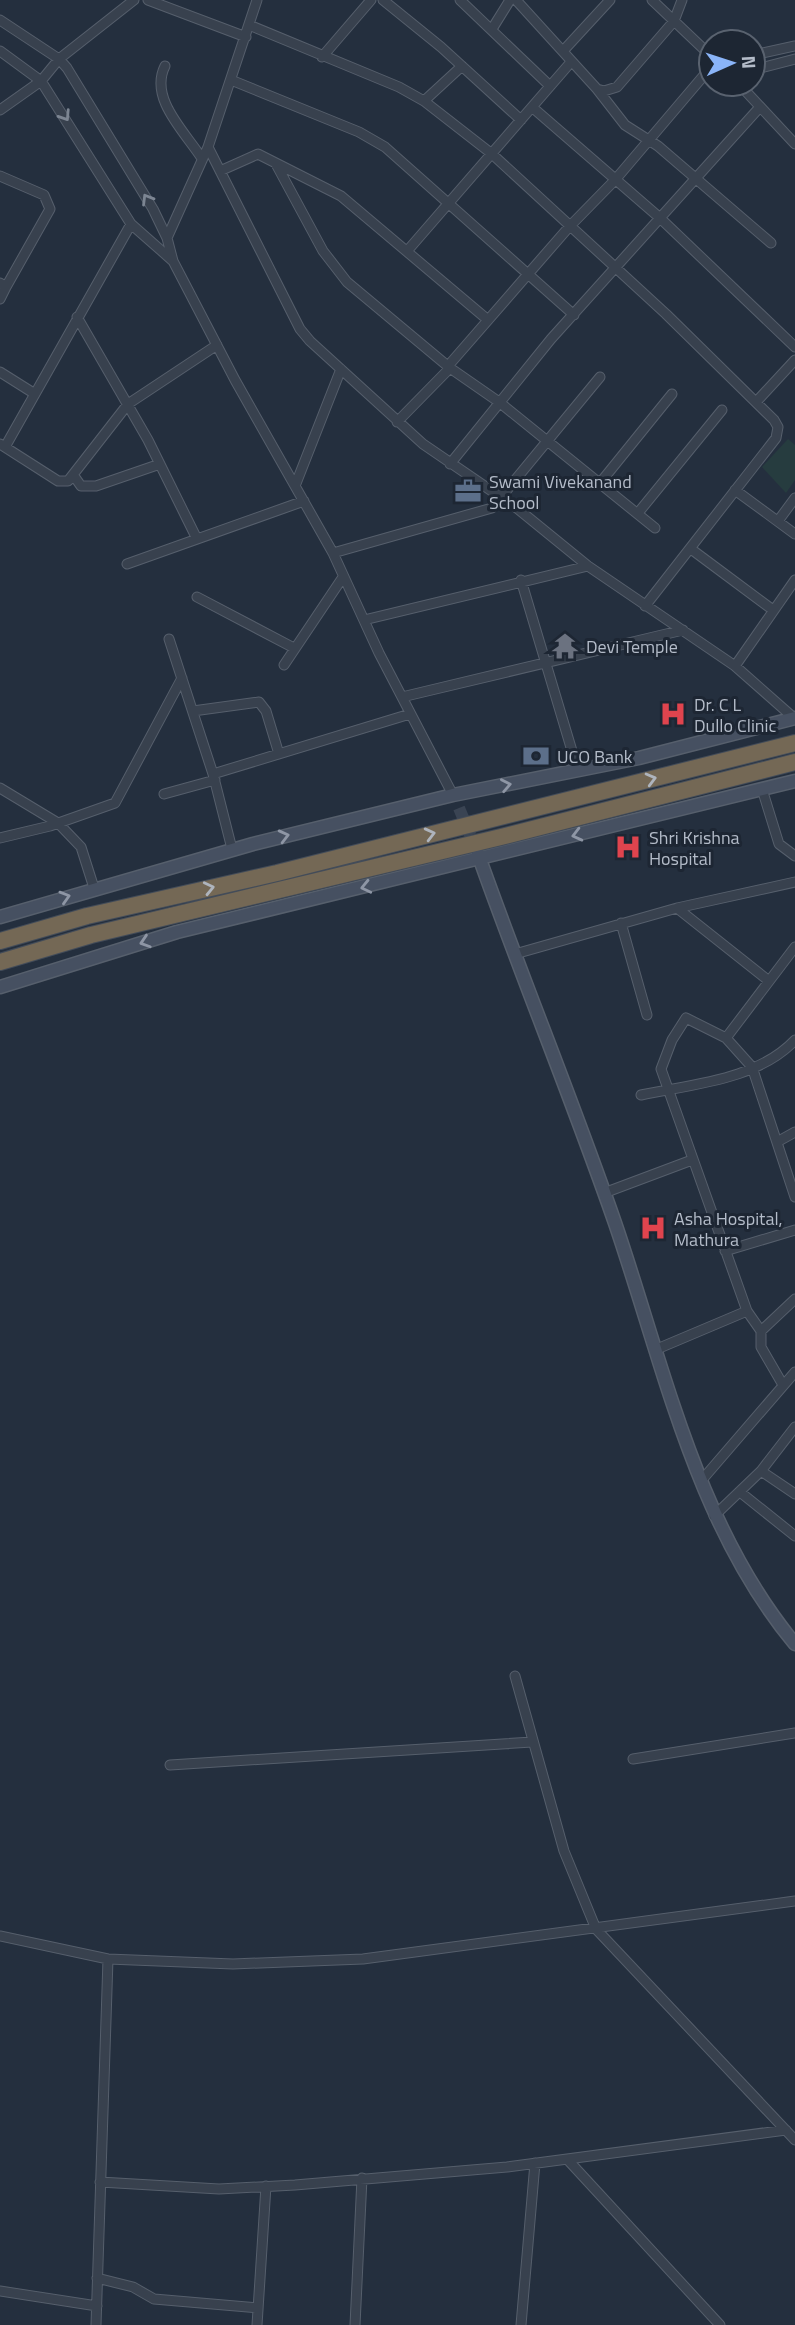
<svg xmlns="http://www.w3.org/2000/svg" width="795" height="2325" font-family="'Titillium Web',sans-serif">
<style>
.green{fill:#263c3f}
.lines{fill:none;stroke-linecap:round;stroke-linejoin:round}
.secondary-tunnel{stroke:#3a4453;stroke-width:12;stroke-dasharray:12 6;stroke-linecap:butt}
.street-casing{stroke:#565f6c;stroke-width:11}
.secondary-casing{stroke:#565f6c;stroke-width:15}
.highway-casing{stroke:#434c59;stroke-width:18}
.street{stroke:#38414e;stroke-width:9}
.secondary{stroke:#465061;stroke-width:12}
.highway{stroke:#746855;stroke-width:16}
.oneway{stroke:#7c8592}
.oneway2{stroke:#aeb4bd}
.oneway3{stroke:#8e96a5}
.labels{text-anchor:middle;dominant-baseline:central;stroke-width:6;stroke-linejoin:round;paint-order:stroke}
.poi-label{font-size:18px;fill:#b4bcc9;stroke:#1d2633;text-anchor:start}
</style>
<rect width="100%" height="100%" fill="#242f3e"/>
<path class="green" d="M788,439L795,445V480L786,493L762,467Z"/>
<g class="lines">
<path class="secondary-tunnel" d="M459,808L477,851"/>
<g class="street-casing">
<path id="street" d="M148,0L246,37
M383,0L441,47L521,120
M460,0L550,86
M516,0L597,89L604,91L617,87L674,21L682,0
M652,0L711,56
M0,20L59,59L67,68L153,209L167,238L173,261L235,380L333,553L379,653L453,795
M249,25L399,87L424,101L492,154L666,314L774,420L778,427L776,438L645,606
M492,29L510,0
M0,51L41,81L131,224L173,261
M563,51L610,0
M753,55L795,46
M322,57L371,0
M165,66C149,98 184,131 201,157
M753,70L795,59
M231,80L359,132L385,147L574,315
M739,84L795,144
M597,89L625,125L658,146L771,243
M424,101L462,66
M532,107L660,218L795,347
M0,110L41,81L59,59L134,0
M208,147L300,329L310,341L423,444L518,509L588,566L735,666L794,718
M276,164L323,251L347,282L450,368L499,402L655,528
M220,171L258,154L341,196L488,320
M0,176L44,195L50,209L6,287
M167,238L208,147L257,0
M408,250L571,62
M0,283L6,287L0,299
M77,317L148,440L197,539
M448,366L569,227L615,180L711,67
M0,372L35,394
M757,401L795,360
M397,422L450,368
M0,444L58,481H68L128,404L217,345
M5,447L131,224
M450,464L551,339L760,107
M74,476L81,486H96L160,464
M600,483L672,394
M295,486L341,369
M735,490L795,534
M638,513L722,410
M778,521L795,498
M691,549L773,610
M333,553L492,508L600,377
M127,564L304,501
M521,580L578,771
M197,597L294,648
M364,620L588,566
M169,639L213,774L232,849
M284,665L343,577
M735,666L795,580
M402,697L683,630
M193,711L259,702L266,711L279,754
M213,774L410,714
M0,788L58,823L81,847L94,888
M762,789L779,844L795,856
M164,794L215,780
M0,838L50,826L115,803L182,678
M677,908L769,981
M621,923L647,1015
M515,954L677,908L795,882
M726,1038L795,947
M641,1095C693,1084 757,1080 795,1040
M777,1142L795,1132
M604,1193L692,1160
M725,1251L795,1230
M761,1331L795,1299
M657,1349L747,1311
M783,1385L761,1347V1331L747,1311L661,1069L672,1040L686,1018L726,1038L752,1067L795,1197
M761,1471L795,1494
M701,1481L795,1372
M740,1492L795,1536
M714,1516L761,1471L795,1427
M515,1676L564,1851L596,1929L795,2140
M633,1759L795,1733
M170,1765L532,1742
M0,1936L108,1959L233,1964L363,1959L795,1901
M567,2159L720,2325
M100,2182L219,2189L295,2185L507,2167L786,2130
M97,2278L133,2287L154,2299L258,2308
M0,2291L97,2306
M96,2325L108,1959
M257,2325L266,2186
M355,2325L362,2178
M521,2325L535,2163"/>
</g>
<g class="secondary-casing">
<path id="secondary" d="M478,854C522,978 572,1099 615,1223C664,1366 696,1525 795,1644
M0,917L253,844L453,795L639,758L795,718
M0,987L177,932L795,781"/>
</g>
<g class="highway-casing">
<path id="highway" d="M0,941L87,916L277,873L795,743
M0,962L91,935L501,837L795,762"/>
</g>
<use href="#street" class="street"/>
<use href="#secondary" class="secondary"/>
<use href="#highway" class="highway"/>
</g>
<defs><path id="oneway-chevron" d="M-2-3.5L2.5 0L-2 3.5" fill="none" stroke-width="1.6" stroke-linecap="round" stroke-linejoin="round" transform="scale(1.75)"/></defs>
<g class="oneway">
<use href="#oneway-chevron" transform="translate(65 116) rotate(57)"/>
<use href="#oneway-chevron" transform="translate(147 199) rotate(-121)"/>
</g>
<g class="oneway2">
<use href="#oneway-chevron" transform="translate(651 779) rotate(-15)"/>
<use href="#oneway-chevron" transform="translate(430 834) rotate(-14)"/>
<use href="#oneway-chevron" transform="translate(209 888) rotate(-13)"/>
</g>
<g class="oneway3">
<use href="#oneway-chevron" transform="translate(506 785) rotate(-11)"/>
<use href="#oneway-chevron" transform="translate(577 835) rotate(166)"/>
<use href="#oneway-chevron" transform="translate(284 836) rotate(-14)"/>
<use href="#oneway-chevron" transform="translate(366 887) rotate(167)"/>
<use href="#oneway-chevron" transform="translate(65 897) rotate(-17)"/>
<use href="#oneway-chevron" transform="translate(145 942) rotate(162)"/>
</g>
<defs>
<g id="office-bare" transform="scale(2.1)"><path d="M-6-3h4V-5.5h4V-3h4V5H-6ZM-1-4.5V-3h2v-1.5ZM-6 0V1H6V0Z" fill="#5c6f8a" stroke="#1d2633" stroke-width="2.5" paint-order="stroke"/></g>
<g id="temple-bare" transform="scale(2.1)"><path d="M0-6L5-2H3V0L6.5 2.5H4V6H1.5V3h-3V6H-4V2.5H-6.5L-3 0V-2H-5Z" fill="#6b7280" stroke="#1d2633" stroke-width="2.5" paint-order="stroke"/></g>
<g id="hospital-bare" transform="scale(2.1)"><path d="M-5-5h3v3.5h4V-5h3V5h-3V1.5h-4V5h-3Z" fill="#e0444e" stroke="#1d2633" stroke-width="2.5" paint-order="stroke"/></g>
<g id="bank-bare" transform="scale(2.1)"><path d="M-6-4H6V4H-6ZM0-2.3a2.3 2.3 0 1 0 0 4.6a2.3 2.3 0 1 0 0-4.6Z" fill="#5c6f8a" stroke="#1d2633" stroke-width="2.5" paint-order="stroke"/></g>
</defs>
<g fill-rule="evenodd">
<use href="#office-bare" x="468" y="491"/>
<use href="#temple-bare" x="565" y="646"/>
<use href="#hospital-bare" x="673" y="714"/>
<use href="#bank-bare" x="536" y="756"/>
<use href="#hospital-bare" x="628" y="847"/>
<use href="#hospital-bare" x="653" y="1228"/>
</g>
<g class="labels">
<g class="poi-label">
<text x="489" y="481">Swami Vivekanand<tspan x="489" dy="21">School</tspan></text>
<text x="586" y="646">Devi Temple</text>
<text x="694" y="704">Dr. C L<tspan x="694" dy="21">Dullo Clinic</tspan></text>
<text x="557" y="756">UCO Bank</text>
<text x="649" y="837">Shri Krishna<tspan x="649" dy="21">Hospital</tspan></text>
<text x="674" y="1218">Asha Hospital,<tspan x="674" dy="21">Mathura</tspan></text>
</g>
</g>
<g transform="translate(732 63) rotate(87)"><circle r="33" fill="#1d2633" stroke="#59626f" stroke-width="2"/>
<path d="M0-5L12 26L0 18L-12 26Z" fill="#8ab4f8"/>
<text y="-10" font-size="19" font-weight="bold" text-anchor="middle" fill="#b4bcc9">N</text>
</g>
</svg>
